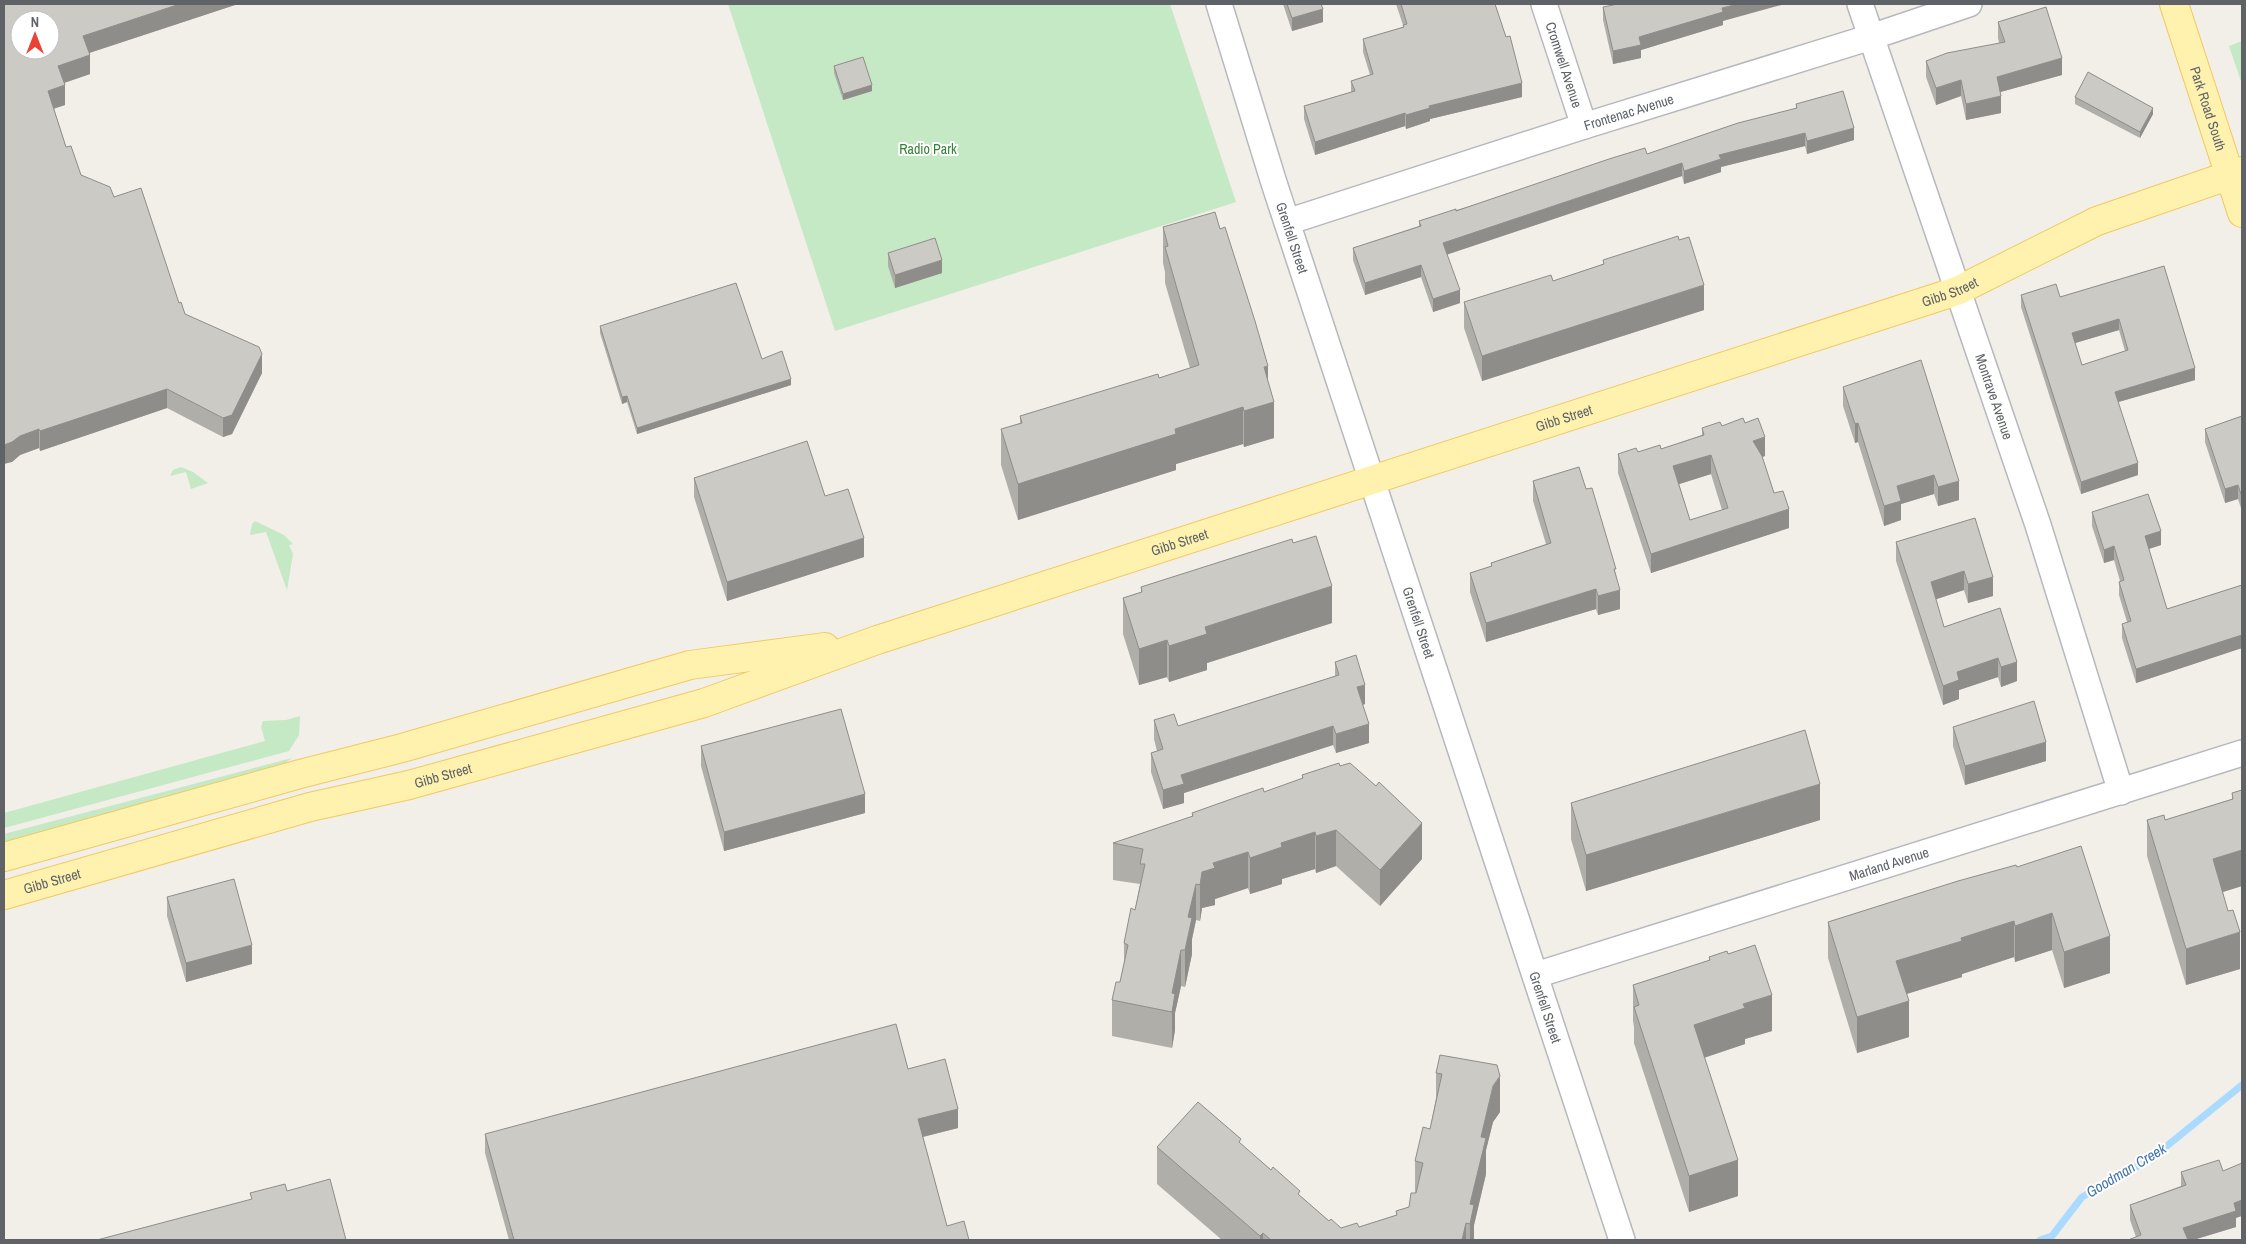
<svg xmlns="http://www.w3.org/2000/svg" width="2246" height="1244" font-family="'Archivo Narrow',sans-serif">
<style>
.green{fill:#c5e8c5}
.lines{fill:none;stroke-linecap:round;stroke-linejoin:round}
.stream{stroke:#aadaff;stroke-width:7}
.minor-casing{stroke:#b5b8bc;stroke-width:28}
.major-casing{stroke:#f2c960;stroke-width:30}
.minor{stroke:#fff;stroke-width:25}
.major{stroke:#fff2af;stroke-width:28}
.wall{fill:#afaea9;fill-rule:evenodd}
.shaded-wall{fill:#8f8d8a}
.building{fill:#cccac5;stroke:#8f8d8a;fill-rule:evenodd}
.labels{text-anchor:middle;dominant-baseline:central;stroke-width:4;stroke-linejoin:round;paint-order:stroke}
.street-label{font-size:14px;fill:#5f6368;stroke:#fff}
.park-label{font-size:14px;fill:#348238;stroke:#fff}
.water-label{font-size:15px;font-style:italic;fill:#4174aa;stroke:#fff}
</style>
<rect width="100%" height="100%" fill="#f1efe8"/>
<path class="green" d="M728,4H1170L1236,202L835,331Z
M2242,41V84L2229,46Z
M181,467L193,472L208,483L191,489L186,472L170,476L173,470Z
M255,521L284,535L293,544L289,545L293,554L287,590L266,532L250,535L252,524Z
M300,716L299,735L289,751L4,828V813L265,741L261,727L263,721L286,720Z
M292,758L281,766L4,844V834Z"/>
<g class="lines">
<path class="stream" d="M2040,1240L2052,1236L2082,1197L2152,1158L2242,1085"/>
<g class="minor-casing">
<g id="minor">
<path id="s1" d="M1219,4L1274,183L1622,1240"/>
<path id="s2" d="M1544,4L1584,126"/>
<path id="s3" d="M1860,4L2038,525L2121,792"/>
<path id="s4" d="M1287,222L1584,126L1871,37L1969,4"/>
<path id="s5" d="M1536,975L2242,753"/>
</g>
</g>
<g class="major-casing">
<g id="major">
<path id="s6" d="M2174,4L2242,213"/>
<path d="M4,857L300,774L402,748L690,665L825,647"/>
<path id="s7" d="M4,895L310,807L409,785L704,703L877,640L1957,291L2097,221L2242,171"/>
</g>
</g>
<use href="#minor" class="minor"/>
<use href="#major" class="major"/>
</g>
<path class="wall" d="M4,4H238L89,53L90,74L64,83L65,105L54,109L66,147L81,175L114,197L185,314L262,373L232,434L223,437L167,408L40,451L39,448L20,455L12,462Z
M1283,4H1321L1323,22L1292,31Z
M1396,4H1495L1522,97L1430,119V121L1406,129L1405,126L1315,155L1304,119V106L1351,92V81L1370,75L1363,52V39L1403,27V25Z
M1603,7L1723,21V25L1641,50V58L1613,64L1603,20Z
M1998,22L2062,75L2000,92L2001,113L1966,120L1961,96L1936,105L1926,77V61L1999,43L1998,38Z
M834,66L872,91L843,100L834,73Z
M2075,97L2153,114L2140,138L2075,104Z
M1796,104L1854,140L1807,154L1805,146L1721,167V172L1684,184L1682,176L1447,254L1460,303L1433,312L1421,277L1365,295L1353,260V248L1419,226V221L1647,154L1796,108Z
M1163,227L1220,229L1268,382L1274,438L1244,447L1243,444L1176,464V470L1018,520L1001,465V429L1020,423V416L1159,378L1190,368L1165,283V272L1163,263Z
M888,253L942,273L895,288L888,266Z
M1603,260L1704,310L1482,381L1464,328V302L1553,281L1603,264Z
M2164,266L2195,380L2118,402L2138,475L2081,494L2021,307V295L2060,297ZM2119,330L2125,351L2082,365L2075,343Z
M600,326L791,385L637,434L627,402L622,404L600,333Z
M1843,387L1959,500L1938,506L1934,494L1901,504V520L1884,526L1858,442L1855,443L1843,406Z
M2242,416V511L2238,499L2225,503L2205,442V429Z
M1745,423L1765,456L1762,457L1774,493L1789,528L1651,573L1618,473V454L1661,449L1702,435V428L1722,426ZM1711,474L1722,510L1690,520L1679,484Z
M694,478L825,496L864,557L727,601L694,497Z
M1533,481L1586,489L1616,574L1620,609L1598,615L1596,609L1486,642L1470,592V573L1491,566V563L1546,544L1533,501Z
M2092,512L2161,545L2149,549L2167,609L2242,585V648L2136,683L2122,638V624L2127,622L2119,595V582L2120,581L2114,560L2104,563L2092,526Z
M1975,518L1993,596L1968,603L1964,590L1936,599L1944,627L2000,608L2017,681L2001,687L1998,677L1959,690V699L1943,705L1896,561V542Z
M1293,543L1332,623L1207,663V670L1169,682L1167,677L1139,685L1123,634V598L1141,592V587Z
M1335,662L1365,704L1363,705L1369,743L1336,753L1333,745L1184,793V803L1163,809L1151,772V753L1157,751L1154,739V720L1178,726L1335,676Z
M1953,727L2046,761L1965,785L1953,746Z
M701,746L865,813L724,851L701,766Z
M1340,766L1422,859L1380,906L1336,866L1316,873L1315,869L1282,879V884L1250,894L1248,888L1215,899V905L1202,908L1200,921L1196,920L1192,939V954L1185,987L1181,986L1175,1013V1030L1172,1048L1112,1036V1000L1120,982L1124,963V943L1135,910L1140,884L1113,880V843L1192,817V813L1264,792L1302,779V775Z
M2242,790V886L2223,892L2240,969L2186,985L2147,856V820H2165L2232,799V793Z
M1571,803L1820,820L1586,891L1571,839Z
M2017,867L2110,973L2064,988L2052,950L2015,962L2014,957L1962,974V977L1907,994L1909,1037L1857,1053L1828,958V922Z
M167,897L252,964L186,982L167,916Z
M1728,954L1772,1031L1745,1039V1044L1704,1058L1738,1196L1689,1212L1634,1043V1027L1633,1021V985L1709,961V957Z
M1440,1055L1500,1112L1493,1122L1486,1150V1174L1474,1225V1240H1222L1157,1184V1147L1241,1145L1329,1221L1341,1228L1359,1227L1396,1215V1211L1409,1207L1415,1193V1161L1430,1129L1436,1098V1073Z
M908,1069L958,1128L923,1137L947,1226L969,1240H509L485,1153V1134Z
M2181,1172L2236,1218V1227L2193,1240H2128L2136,1237L2130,1220V1205L2181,1186Z"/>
<path class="shaded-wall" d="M180,4H238L83,55V36Z
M1738,4H1785L1723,21V25L1641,50V58L1613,64V51L1639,37L1722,8Z
M1323,9V22L1292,31V18Z
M90,55V74L58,85V66Z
M2062,58V75L1997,93V77Z
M1961,80V96L1936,105V88Z
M1522,83V97L1430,119V121L1406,129V115L1429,106Z
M65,85V105L48,110V91Z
M872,85V91L843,100V94Z
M2001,96V113L1966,120V104Z
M2153,108V114L2140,138V132Z
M1405,113V126L1315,155V142Z
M1854,128V140L1807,154V141Z
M1805,133V146L1721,167V172L1684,184V171L1719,155Z
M1682,163V176L1443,256V243Z
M942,260V273L895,288V275Z
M1421,265V277L1365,295V283Z
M1704,285V310L1482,381V356Z
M1460,290V303L1433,312V299Z
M2119,319V330L2072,344V333Z
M262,354V373L232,434L223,437V418Z
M1268,366V402L1264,367Z
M2195,368V380L2115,403V392Z
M791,379V385L637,434V428Z
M167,389V408L40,451V431Z
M627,396V402L622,404V397Z
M1274,402V438L1244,447V411Z
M1243,407V444L1176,464V470L1018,520V484L1175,429Z
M1858,423V442L1855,443V424Z
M39,429V448L20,455L12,462L4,464V445L20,436Z
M1765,437V456L1753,460V441Z
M1711,455V474L1673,486V466Z
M2138,463V475L2081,494V482Z
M1934,475V494L1901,504V520L1884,526V506L1897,486Z
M1959,481V500L1938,506V487Z
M2238,485V499L2225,503V489Z
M1789,509V528L1651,573V554Z
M2161,531V545L2145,550V536Z
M864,538V557L727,601V582Z
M2114,546V560L2104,563V550Z
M1964,571V590L1931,601V582Z
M1993,577V596L1968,603V584Z
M1332,586V623L1207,663V670L1169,682V646L1205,627Z
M1596,589V609L1486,642V623Z
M1620,590V609L1598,615V596Z
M2242,635V648L2136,683V669Z
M1167,640V677L1139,685V649Z
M1998,658V677L1959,690V699L1943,705V686L1957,672Z
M2017,662V681L2001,687V667Z
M1365,685V704L1357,706V687Z
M1369,724V743L1336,753V734Z
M1333,726V745L1184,793V803L1163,809V790L1181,775Z
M2046,742V761L1965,785V766Z
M1820,784V820L1586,891V855Z
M865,794V813L724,851V832Z
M1422,823V859L1380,906V870Z
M1336,830V866L1316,873V836Z
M1315,832V869L1282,879V884L1250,894V858L1281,843Z
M2242,850V886L2213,895V859Z
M1248,852V888L1215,899V905L1202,908L1200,921V885L1202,872L1213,863Z
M1196,884V920L1192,939V954L1185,987V950L1188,917Z
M2052,913V950L2015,962V926Z
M2014,921V957L1962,974V977L1896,997V961L1961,938Z
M2240,932V969L2186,985V949Z
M2110,936V973L2064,988V952Z
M252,945V964L186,982V963Z
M1181,950V986L1175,1013V1030L1172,1048V993Z
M1772,995V1031L1745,1039V1044L1694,1061V1025L1743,1004Z
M1909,1001V1037L1857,1053V1017Z
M1500,1076V1112L1493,1122L1486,1150V1174L1474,1225V1240H1470V1204L1481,1137L1493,1086Z
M958,1109V1128L918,1138V1119Z
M1738,1160V1196L1689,1212V1176Z
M2242,1200V1216L2236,1218V1227L2193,1240H2183V1228L2234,1203Z
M1466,1223V1240H1462Z
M1263,1233V1240H1260V1236Z"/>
<path class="building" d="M4,4H180L83,36L90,55L58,66L65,85L48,91L66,147L71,146L81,175L110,187L114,197L141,188L179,303L181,302L185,314L259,347L262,354L232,415L223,418L167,389L40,431L39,429L20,436L12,442L4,445ZM20,20H50V50H20Z
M1287,4H1321L1323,9L1292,18Z
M1401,4H1495L1506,37L1510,36L1522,83L1429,106L1430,108L1406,115L1405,113L1315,142L1304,106L1355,91L1351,81L1373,74L1363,39L1404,27L1403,25L1407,24Z
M1618,4H1738L1722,8L1723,12L1639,37L1641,45L1613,51L1603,7Z
M2046,7L2062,58L1997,77L2001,96L1966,104L1961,80L1936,88L1926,61L1947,53L2005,42L1998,22Z
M863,57L872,85L843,94L834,66Z
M2088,72L2153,108L2140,132L2075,97Z
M1843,91L1854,128L1807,141L1805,133L1719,155L1721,159L1684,171L1682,163L1443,243L1460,290L1433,299L1421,265L1365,283L1353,248L1421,226L1419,221L1456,209V211L1609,159L1645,148L1647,154L1738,123L1797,108L1796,104Z
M1215,212L1220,229L1225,227L1255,321L1268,366L1264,367L1274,402L1244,411L1243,407L1175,429L1176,434L1018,484L1001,429L1022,423L1020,416L1158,374L1159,378L1199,365L1165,247L1168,246L1163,227Z
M1678,236L1679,240L1689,237L1704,285L1482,356L1464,302L1551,275L1553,281L1604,264L1603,260Z
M935,238L942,260L895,275L888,253Z
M2164,266L2195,368L2115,392L2138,463L2081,482L2021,295L2056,284L2060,297ZM2119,319L2128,350L2082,365L2072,333Z
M736,283L762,359L782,351L791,379L637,428L627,396L622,397L600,326Z
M1921,360L1959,481L1938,487L1934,475L1897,486L1901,501L1884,506L1858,423L1855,424L1843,387Z
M2242,416V497L2238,485L2225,489L2205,429Z
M1743,418L1745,423L1758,418L1765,437L1753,441L1762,456L1774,493L1783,491L1789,509L1651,554L1618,454L1636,448L1638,452L1660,445L1661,449L1704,435L1702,428L1720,422L1722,426ZM1711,455L1728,508L1690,520L1673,466Z
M807,441L825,496L848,489L864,538L727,582L694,478Z
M1579,467L1586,489L1592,488L1616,569H1614L1620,590L1598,596L1596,589L1486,623L1470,573L1492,566L1491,563L1551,543L1533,481Z
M2148,494L2161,531L2145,536L2167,609L2242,585V635L2136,669L2122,624L2131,621L2119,582L2124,580L2114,546L2104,550L2092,512Z
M1975,518L1993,577L1968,584L1964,571L1931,582L1944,627L2000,608L2017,662L2001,667L1998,658L1957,672L1959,680L1943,686L1896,542Z
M1316,536L1332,586L1205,627L1207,634L1169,646L1167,640L1139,649L1123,598L1142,592L1141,587L1292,539L1293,543Z
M1356,655L1365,685L1357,687L1369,724L1336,734L1333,726L1181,775L1184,784L1163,790L1151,753L1163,749L1154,720L1174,714L1178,726L1339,675L1335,662Z
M2034,701L2046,742L1965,766L1953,727Z
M841,709L865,794L724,832L701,746Z
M1805,730L1820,784L1586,855L1571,803Z
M1339,763L1340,766L1350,763L1376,786L1379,782L1422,823L1380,870L1336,830L1316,836L1315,832L1281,843L1282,847L1250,858L1248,852L1213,863L1215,868L1202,872L1200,885L1196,884L1188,917L1192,918L1185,950H1181L1172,993L1175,994L1172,1012L1112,1000L1116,982H1120L1128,945L1124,943L1131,908L1135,910L1145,864H1140L1143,849L1113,843L1193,816L1192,813L1237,797L1263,788L1264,792L1303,778L1302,775Z
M2242,790V850L2213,859L2228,911L2233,910L2240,932L2186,949L2147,820L2164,815L2165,820L2233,799L2232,793Z
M2081,846L2110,936L2064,952L2052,913L2015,926L2014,921L1961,938L1962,941L1896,961L1909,1001L1857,1017L1828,922L1958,881L2016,865L2017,867Z
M234,879L252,945L186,963L167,897Z
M1755,945L1772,995L1743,1004L1745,1008L1694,1025L1738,1160L1689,1176L1634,1007L1639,1005L1633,985L1710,960L1709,957L1727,951L1728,954Z
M896,1024L908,1069L945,1059L958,1109L918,1119L947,1226L964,1221L969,1240H514L485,1134Z
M1440,1055L1497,1065L1500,1076L1493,1086L1481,1137L1486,1138L1470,1204L1474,1205L1470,1224L1466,1223L1462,1240H1271L1263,1233L1260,1236L1157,1147L1198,1102L1241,1139L1239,1142L1271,1170L1273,1167L1300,1191L1298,1194L1329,1221L1331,1219L1341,1228L1357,1223L1359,1227L1397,1215L1396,1211L1409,1207L1411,1193H1416L1423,1163L1415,1161L1423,1127L1430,1129L1442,1074L1436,1073Z
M2219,1160L2223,1171L2242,1163V1200L2234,1203L2236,1211L2183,1228L2188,1240H2128L2141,1235L2130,1205L2186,1185L2181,1172Z
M330,1179L346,1240H97L252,1199L250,1193L285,1184L287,1191Z"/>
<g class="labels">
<g class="street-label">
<text stroke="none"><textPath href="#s2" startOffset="64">Cromwell Avenue</textPath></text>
<text stroke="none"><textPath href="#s6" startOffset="110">Park Road South</textPath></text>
<text stroke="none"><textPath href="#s4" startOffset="359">Frontenac Avenue</textPath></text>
<text stroke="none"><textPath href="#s1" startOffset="245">Grenfell Street</textPath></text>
<text stroke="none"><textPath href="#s7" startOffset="2038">Gibb Street</textPath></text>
<text stroke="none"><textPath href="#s3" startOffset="415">Montrave Avenue</textPath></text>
<text stroke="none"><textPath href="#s7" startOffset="1632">Gibb Street</textPath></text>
<text stroke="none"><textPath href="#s7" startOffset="1228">Gibb Street</textPath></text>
<text stroke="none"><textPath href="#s1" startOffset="650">Grenfell Street</textPath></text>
<text stroke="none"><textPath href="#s7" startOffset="455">Gibb Street</textPath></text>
<text stroke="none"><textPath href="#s5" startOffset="370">Marland Avenue</textPath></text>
<text stroke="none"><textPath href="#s7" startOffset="50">Gibb Street</textPath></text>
<text stroke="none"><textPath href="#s1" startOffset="1055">Grenfell Street</textPath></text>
</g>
<g class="park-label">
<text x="928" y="149">Radio Park</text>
</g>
<g class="water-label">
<text transform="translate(2126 1170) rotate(-31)">Goodman Creek</text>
</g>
</g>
<rect width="2246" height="1244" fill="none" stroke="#5f6368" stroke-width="10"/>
<g transform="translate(35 35)"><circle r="24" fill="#ffffff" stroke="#bfc1c3"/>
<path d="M0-4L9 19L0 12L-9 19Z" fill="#ea4335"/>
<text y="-8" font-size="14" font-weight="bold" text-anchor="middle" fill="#5f6368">N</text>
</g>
</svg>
